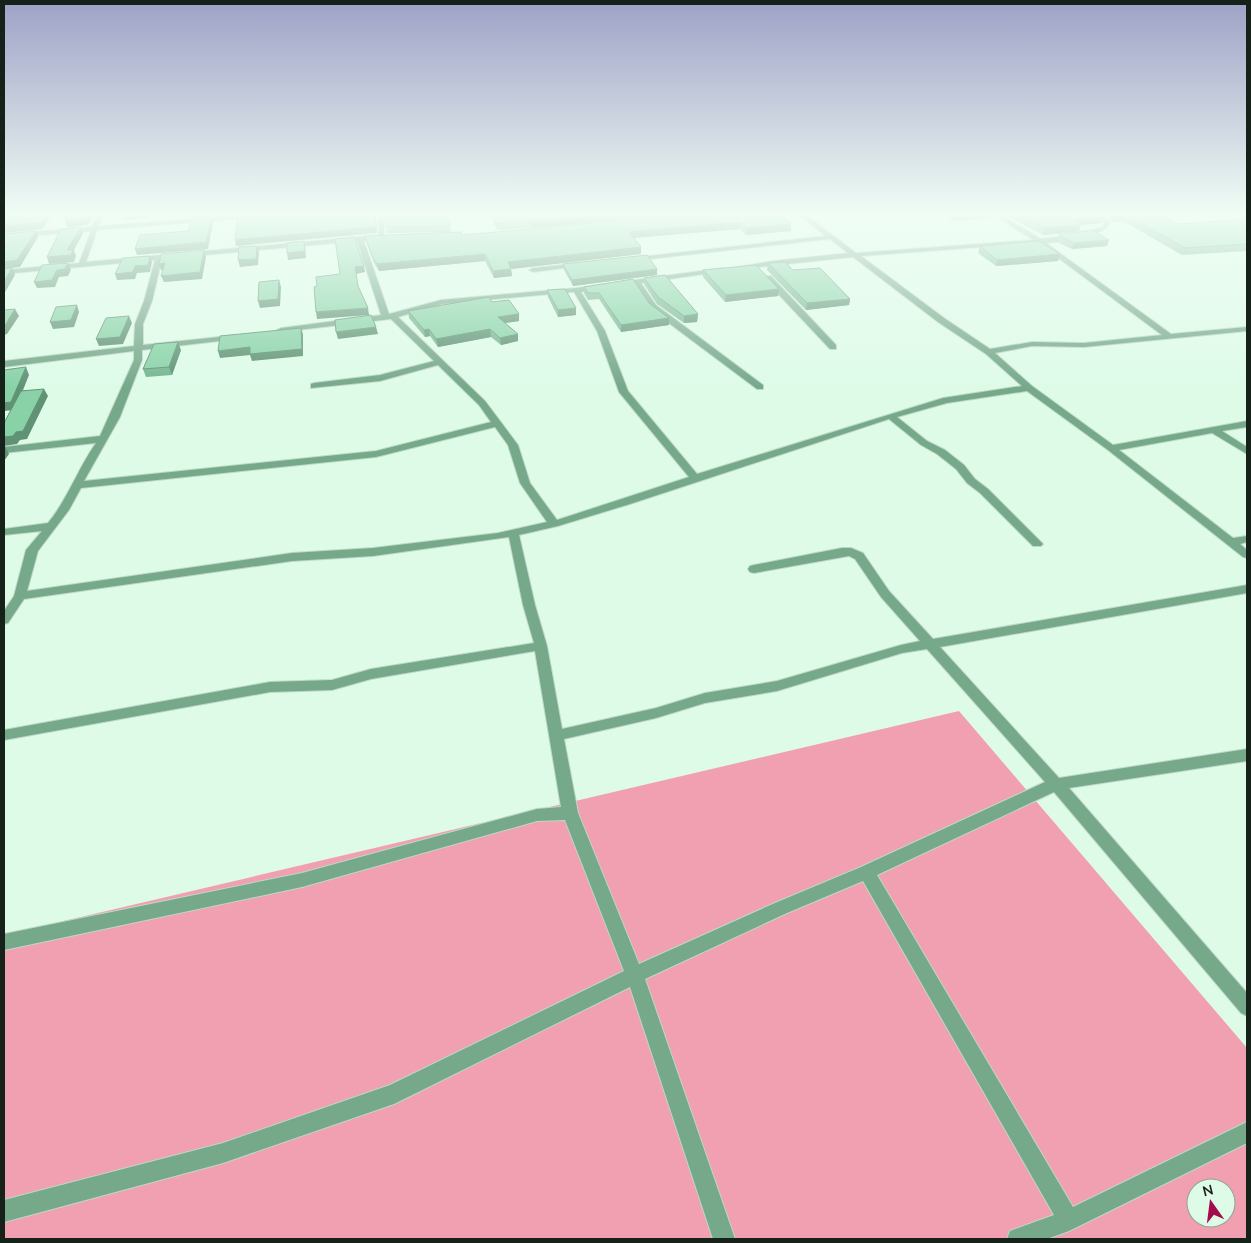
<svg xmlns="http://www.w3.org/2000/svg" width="1251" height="1243" font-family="'Nunito Sans',sans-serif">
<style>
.forest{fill:#f0a0b1;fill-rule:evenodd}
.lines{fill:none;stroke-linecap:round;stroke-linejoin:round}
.minor-casing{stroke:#bed8c7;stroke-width:2}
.minor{fill:#76a88a;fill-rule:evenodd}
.wall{fill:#76b590}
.shaded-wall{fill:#609375}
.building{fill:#89d2a7;stroke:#609375}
</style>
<rect width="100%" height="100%" fill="#defbe8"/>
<path class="forest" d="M959,711L1247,1048V1239H4V935ZM1196,1188H1226V1218H1196Z"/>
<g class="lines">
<g class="minor-casing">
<path id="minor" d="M97,214H103L99,226L253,214H277L274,216L97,230L86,262L379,235L378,214H384V238L364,241L389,314L441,300L576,288L722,268V272H719L641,283L656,305L763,385V389H757L650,309L634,284L581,292L605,331L628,391L697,474L943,398L1022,386L986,354L938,322L853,257L741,269L737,267L773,261L848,253L830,239L632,261L630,260V258L825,236L798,214H805L856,253L1033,240L992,214H999L1041,239L1078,234L1102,227L1104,223L1090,214H1097L1111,222C1099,240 1066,241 1046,243L1171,334L1247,327V331L1084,347L1032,346L995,353L1032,386L1113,445L1247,421V427L1222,431L1247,447V454L1212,433L1119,450L1233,538L1247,536V542L1240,544L1247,550V558L1243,557L1108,450L1027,391L947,403L897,417L927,441L945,450L964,465L975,479L988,489L1043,544L1041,546H1033L980,493L967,483L956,469L937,454L921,445L889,419L630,504L558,526L519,535L535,605L547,646L562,729L656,708L705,693L777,681L901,645L920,641L881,597L855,559L849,556L754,573L750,572L748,569L750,566L754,565L842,548H851L863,553L889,591L933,639L1247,585V593L940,647L1059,778L1247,749V761L1069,788L1247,993V1016L1241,1013L1054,792L877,875L1073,1207L1247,1122V1143L1069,1231L1047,1239H1007L1010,1231L1054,1215L863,881L787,913L645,979L735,1239H713L630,987L394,1104L223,1163L4,1222V1200L223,1143L390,1085L624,971L565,820L537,821L302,887L4,950V934L302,873L537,809L561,807L535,651L371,679L332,690L270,692L4,740V730L270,682L332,680L371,669L534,643L523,605L509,537L373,556L292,561L24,599L8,623L4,624V611L14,596L26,550L42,531L4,535V529L48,523C68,499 78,468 96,443L4,453V447L100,436L134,360V351L4,367V361L134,346L135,324L144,301L155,260L4,274V270L79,263L91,231L4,238V234L92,227ZM357,241L381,315L281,328L277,330L281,332L391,319L434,361L380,375L314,383L311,384V388L380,381L438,365L479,405L491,422L376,451L84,481L120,417L142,360V350L237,339L241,337L237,335L143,345V324L152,301L162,259ZM1038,243L1162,335L1084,343L1032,342L990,349L944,318L861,256ZM574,292L597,331L619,392L689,477L557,520L530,483L518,445L485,401L398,317L442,304ZM495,427L508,445L520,483L547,522L498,533L373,548L292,553L27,591L38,551L69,510L81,488L376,457ZM927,649L1045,782L861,867L775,903L639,964L578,813L564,739L656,718L705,703L777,691L902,653Z
M579,263L581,264V266L533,272L529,270L533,268Z
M765,276H771L836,345V349H830L765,280Z"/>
</g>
<use href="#minor" class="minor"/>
</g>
<path class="wall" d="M492,214H674L532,228L497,230L492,218Z
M683,214L791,231L746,235L740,229L634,238L641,247V254L511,269L512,276L494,278L485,261L379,271L374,263L367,243L365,236L462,235L532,229Z
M942,214H994L993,217L954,221Z
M1003,214H1099L1101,223L1081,225L1079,231L1074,232L1043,235Z
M1100,214H1159L1179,224L1247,219V251L1182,255L1123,221L1113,222Z
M450,226L451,232L387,233L386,227Z
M1059,235L1107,246L1072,249L1057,242Z
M980,246L1060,254L1058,261L996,266L978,253Z
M768,263L850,299L849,305L806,310L767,270Z
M563,264L657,275L573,286L564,270Z
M703,270L779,289L778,296L725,302L703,277Z
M644,278L698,314L697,322L684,323L657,304L644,284Z
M584,287L649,303L669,325L621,332L599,299L588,300L584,293Z
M547,290L576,308V315L558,317L548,297Z
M492,302L519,314V321L505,323L518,341L501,345L491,337L438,347L430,336L425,337L409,318L408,311Z
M181,350L172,375L146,377L143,369Z"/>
<path class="shaded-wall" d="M46,214H52L43,229L4,233V226Z
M89,214H95L88,225L67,227L65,221Z
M124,214H150L149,218L126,220Z
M195,214H215L214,215L196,217Z
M375,214H376L377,233L236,246L235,240Z
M609,214H674L532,228L531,222Z
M964,214H994L993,217L954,221L955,215Z
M1126,215L1123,221L1113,222L1115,216Z
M211,217L213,223L208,249L137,255L135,249L206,242Z
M1103,217L1101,223L1081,225L1079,231L1074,232L1043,235L1045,228L1074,220Z
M740,222V229L629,238V232Z
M791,224V231L746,235L747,228Z
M81,227L83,234L74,250L76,256L74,262L49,264L47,257L67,250Z
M36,231L38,237L20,267L4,269V262Z
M1109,240L1107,246L1072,249L1074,243Z
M304,241L305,248L306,258L288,260L287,253Z
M257,246L259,252L258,265L240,267L238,260Z
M641,247V254L511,269L512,276L494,278L493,271L508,262Z
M204,250L206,257L202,279L164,282L161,276Z
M485,254V261L379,271L377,264Z
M1060,254L1058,261L996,266L997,260Z
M150,256L152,262L150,272L137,273L135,279L117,280L115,274L135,266Z
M68,263L71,270L68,276L59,277L55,287L37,288L34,282Z
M165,263L167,270H161L159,264Z
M364,266L365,272L356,274L355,267Z
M12,268L15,275L4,294V282Z
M657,269V275L573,286L572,280Z
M279,280L281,287L280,306L260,308L258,301Z
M779,289L778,296L725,302L726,295Z
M850,299L849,305L806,310L807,303Z
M77,305L79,312L74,327L53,329L50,322Z
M368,308L369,315L317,319L316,312Z
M576,308V315L558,317V310Z
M15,309L19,316L7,334L4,335V327Z
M519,314V321L499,324L498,317Z
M698,314L697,322L684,323V316Z
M129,316L132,323L123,344L99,346L96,339Z
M669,318V325L621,332V325Z
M376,327L378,334L338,339L336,332Z
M301,328L303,334V356L252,361L250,355L220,358L218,351Z
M429,329L430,336L425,337L424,330Z
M490,329L491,337L438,347L436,339Z
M518,334V341L501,345L500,338Z
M178,342L181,350L172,375L169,367Z
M26,367L29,375L15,410L4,411V403Z
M44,389L48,396L27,439L20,440L17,444L4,446V437Z
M5,446L9,454L4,461V448Z"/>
<path class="building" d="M4,214H46L40,223L4,226Z
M68,214H89L86,219L65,221Z
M252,214H375L376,227L235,240L238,215Z
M385,214H448L450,226L386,227Z
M492,214H609L531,222L496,223Z
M683,214H779L791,224L747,228L740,222L629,232L641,247L508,262L511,269L493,271L485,254L377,264L372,256L365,236L461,232L462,235L532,229Z
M1017,214H1099L1103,217L1074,220L1082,224L1076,225L1045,228Z
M1112,214H1159L1179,224L1247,219V244L1185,248L1126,215L1115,216Z
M211,217L206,242L135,249L140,235L188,231L192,218Z
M81,227L67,250H73L71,255L47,257L61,229Z
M1091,230L1109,240L1074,243L1059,235Z
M36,231L17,260L4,262V234Z
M354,237L364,266L355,267L358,286L368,308L316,312L314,287L317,286L316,277L340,274L335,239Z
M304,241L305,251L287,253V243Z
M1039,241L1060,254L997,260L980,246Z
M257,246L256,259L238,260L239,247Z
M204,250L200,272L161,276L165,263L159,264L161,254Z
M647,255L657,269L572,280L563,264Z
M150,256L148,265L135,266L133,272L115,274L123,258Z
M785,262L793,270L820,268L850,299L807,303L768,263Z
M68,263L65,269L57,270L52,280L34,282L42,265Z
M756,265L779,289L726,295L703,270Z
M12,268L4,282V269Z
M665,275L698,314L684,316L658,297L644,278Z
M633,279L649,303L669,318L621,325L599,293H588L584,287Z
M279,280L278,299L258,301L259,282Z
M565,289L576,308L558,310L547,290Z
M489,297L492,302L509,300L519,314L498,317L518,334L500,338L490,329L436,339L429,329L424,330L408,311Z
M77,305L71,320L50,322L56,307Z
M15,309L4,327V310Z
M371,315L376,327L336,332L335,320Z
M129,316L120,337L96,339L106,318Z
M301,328L302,349L250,354V347L218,351L220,336Z
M178,342L169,367L143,369L154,344Z
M26,367L11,402L4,403V370Z
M44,389L23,431L16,432L13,436L4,437V423L21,391Z"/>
<linearGradient id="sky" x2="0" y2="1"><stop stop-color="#9ea1c6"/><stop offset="0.55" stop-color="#f0fdf5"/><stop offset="1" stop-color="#f0fdf5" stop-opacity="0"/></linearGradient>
<rect width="1251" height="388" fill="url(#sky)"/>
<rect width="1251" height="1243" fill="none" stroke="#16211a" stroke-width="10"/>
<g transform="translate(1211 1203) rotate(346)"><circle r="24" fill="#defbe8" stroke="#8ea496"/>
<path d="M0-4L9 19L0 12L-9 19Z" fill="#a30b4a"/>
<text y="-8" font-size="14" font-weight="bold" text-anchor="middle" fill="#16211a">N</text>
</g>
</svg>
